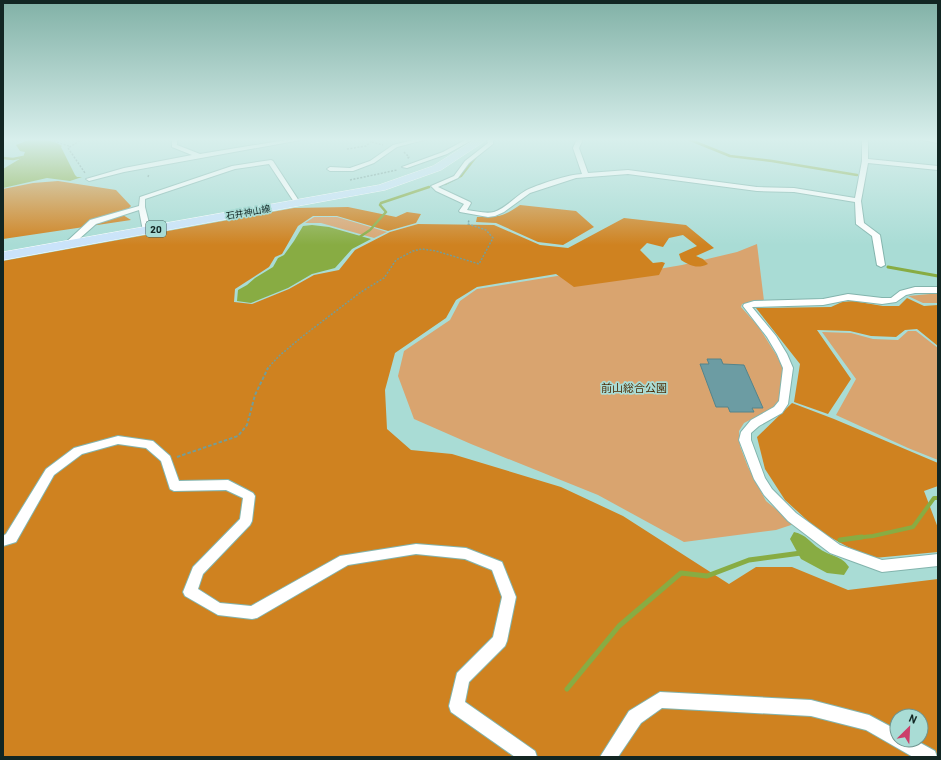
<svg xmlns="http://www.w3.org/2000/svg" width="941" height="760" font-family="Barlow,'Noto Sans JP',sans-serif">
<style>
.green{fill:#d9a46f}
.forest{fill:#cf8220;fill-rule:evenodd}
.water{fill:#88ac43}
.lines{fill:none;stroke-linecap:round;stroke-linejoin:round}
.stream-far3{stroke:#88ac43;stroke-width:2.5}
.stream-far2{stroke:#88ac43;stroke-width:3}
.stream-far1{stroke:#88ac43;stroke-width:4}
.stream{stroke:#88ac43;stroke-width:5}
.building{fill:#6c9ca3;stroke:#54848b}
.minor-casing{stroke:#83b4ad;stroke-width:2}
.primary-casing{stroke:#fff;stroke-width:1}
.path-far1{stroke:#749d97;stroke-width:1.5;stroke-dasharray:2 1.5;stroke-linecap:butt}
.path{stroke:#749d97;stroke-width:2;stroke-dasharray:3.5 2;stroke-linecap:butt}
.minor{fill:#fff;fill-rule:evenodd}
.primary{fill:#cae3fa;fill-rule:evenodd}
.labels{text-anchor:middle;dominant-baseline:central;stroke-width:3.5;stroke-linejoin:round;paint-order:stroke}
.far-street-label{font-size:9px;fill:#122623;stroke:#a9dcd5}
.shield{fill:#a9dcd5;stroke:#3f5d58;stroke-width:1}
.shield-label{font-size:10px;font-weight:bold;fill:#122623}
.park-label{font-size:11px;fill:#4d2d07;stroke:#a9dcd5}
</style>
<rect width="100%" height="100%" fill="#a9dcd5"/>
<path class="green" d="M314,217H337L387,232L374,238L321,223H305Z
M757,244L764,301L742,304L741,307L758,326L777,356L783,369L779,401L773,408L744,423L739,431L740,446L748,467L766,501L794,524L776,530L684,542L598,495L471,444L414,419L398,376L404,351L450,320L460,301L477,289L557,276L582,278L635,273L682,265L737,252Z
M930,294H938V303H923L908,296Z
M908,331H916L938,348V460L908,448L836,415L856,379L822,332L851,333L873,339L898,340Z"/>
<path class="forest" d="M58,181L116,190L131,206L123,215L131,220L3,239V189L33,183Z
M520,205L576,211L594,227L563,245L538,242L496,223L476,222L477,217C498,217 503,217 520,205Z
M348,207L396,217L407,212L421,214L416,223L388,231L337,216H313L298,226L282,254L275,257L269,267L235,289L234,302L252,304L289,289L314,275L339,270L355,250L390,232L418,224L494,225L540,245L568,248L624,218L686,225L714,248L696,256L703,259L708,264C697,269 691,266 681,260L679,254L697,246L683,235L669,238L663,247L647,243L640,250L653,263L662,262L665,263L659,275L574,287L556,274L477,287L456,300L446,318L395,353L385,390L387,429L411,450L452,454L561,487L623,516L729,584L756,567H792L848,590L938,579V757H3V261L294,208ZM897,716H921V740H897Z
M907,298L924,306L938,305V346L917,329L905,330L896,337L871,336L850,331L817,330L851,379L828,414L794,402L800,364L756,308L831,307L842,302L853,301L883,306H899Z
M792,403L834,419L938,463V486L924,491L938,528V552L874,558L848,547L819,531L785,500L765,469L757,437Z"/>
<path class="water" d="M31,139C41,139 54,140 62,146L61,147L75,175L77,177H82L70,181L47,178L3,188V169L23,157L25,152L20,151L16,145Z
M312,225L329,227L371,239L352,249L335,268L312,274L288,288L251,303L237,301L238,290L247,285L255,278L273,267L278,258L284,255L294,241L303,226Z
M794,532C807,535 809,542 820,549C831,557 841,555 849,567L844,575L827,573L801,559L790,539Z"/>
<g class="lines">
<path class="stream-far3" d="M688,139L730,156L772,161L857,175
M3,158L13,159L23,157
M445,184L461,176L475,158
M358,238L370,230L386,212L380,205L381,203L429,187"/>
<path class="stream-far2" d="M888,267L938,276"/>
<path class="stream-far1" d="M854,538L873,536L913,527L934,498H938"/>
<path class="stream" d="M840,540L862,537
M567,689L619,626L681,573L707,576L749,560L801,553"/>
</g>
<path class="building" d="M707,359H721L723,364L744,365L763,408H752L754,412H730L728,407H716L700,364H709Z"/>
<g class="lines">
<g class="minor-casing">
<path id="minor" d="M172,139H179L177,141V145L200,154L292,139H306L124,172L89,181L86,179L124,168L192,155L172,147Z
M417,139H428L397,147L374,163L353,171H330L327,169L330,167L350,168L370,161L393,145Z
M467,139H474L447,154L407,168L402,167L443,152Z
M489,139H496L493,141V144L469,163L458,178L438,187L470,202L471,203L467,210C475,211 486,214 494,212C506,208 515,197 525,191C536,185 570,174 582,174L573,148L577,139H583L579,148L588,173L628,170L757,187L794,188L855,198L862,161V139H868V159L938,166V170L868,163L861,201L864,223L880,235L885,265L881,267L877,265L872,236L856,224L855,202L794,192L757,191L628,174L576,178L530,193L504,212L495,216L488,217L460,212L459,211L464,204L436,191L431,186L454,176L465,161L488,143L487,141Z
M917,139H938V143Z
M271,160L273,161L301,204L300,205H296L269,164L235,169L145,199V207L151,231L150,233H144L143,231L139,210L96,224L70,247H64L63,245L90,220L139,206L140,197L232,166Z
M915,287H938V293H915L906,295L896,302L882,304L848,300L823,305L752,307L776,336L787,354L793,368L788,404L782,413L759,426L751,433V440L765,478L772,489L796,513L840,545L882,560L938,554V566L882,572L830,553L788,521L764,495L754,479L739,440L741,432L751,420L774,407L779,401L783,368L777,354L767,337L743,306L744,304L754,301L823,299L848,294L882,298H891L900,291Z
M118,436L153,441L170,456L179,481L228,480L253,493L255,496L252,521L250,525L203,574L198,589L220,603L251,606L340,556L416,544L466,548L502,562L516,597L507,641L505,646L469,682L465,702L535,751L537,757H515L451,712L449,706L457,673L493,637L502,597L492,570L465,559L416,554L348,565L257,618L252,619L218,615L185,596L183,592L193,567L240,519L243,498L226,490L174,491L170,489L161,461L146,448L118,444L82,454L54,475L16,542L3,546V536L6,534L46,469L74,448Z
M660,692L811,700L869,715L897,730V740H915L935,751L937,757H913L866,730L811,716L662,708L641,723L618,757H600L629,711Z"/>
</g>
<g class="primary-casing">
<path id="primary" d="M476,139H488L441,170L385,190L3,260V252L379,185L433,166Z"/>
</g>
<path class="path-far1" d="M47,139L69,146
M83,139L68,148L85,173
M372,142L383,145
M347,149L366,146L374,139
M404,152L409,157L407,159
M148,177L149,174
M350,180L397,170
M267,369L279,356L303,336L361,292L384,278L396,260L413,251L422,249L436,251L479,264L493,238L486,230L468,224L469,220"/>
<path class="path" d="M177,457L238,436L247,425L255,395L268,368"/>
<use href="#minor" class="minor"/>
<use href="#primary" class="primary"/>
</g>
<linearGradient id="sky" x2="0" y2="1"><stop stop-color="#81b1a6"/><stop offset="0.57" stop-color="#d8efec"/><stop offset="1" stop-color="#d8efec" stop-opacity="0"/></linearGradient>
<rect width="941" height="245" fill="url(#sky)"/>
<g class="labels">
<g class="far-street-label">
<text transform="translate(248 212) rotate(-10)">石井神山線</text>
</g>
<rect class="shield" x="146" y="221" width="20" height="16" rx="3"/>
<g class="shield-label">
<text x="156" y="229">20</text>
</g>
<g class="park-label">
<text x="634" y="387">前山総合公園</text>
</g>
</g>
<rect width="941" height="760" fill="none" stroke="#122623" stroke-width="8"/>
<g transform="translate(909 728) rotate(24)"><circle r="19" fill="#a9dcd5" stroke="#6d938e"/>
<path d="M0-3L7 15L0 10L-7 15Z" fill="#cc3e6a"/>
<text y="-6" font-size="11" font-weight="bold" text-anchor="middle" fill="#122623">N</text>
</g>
</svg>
